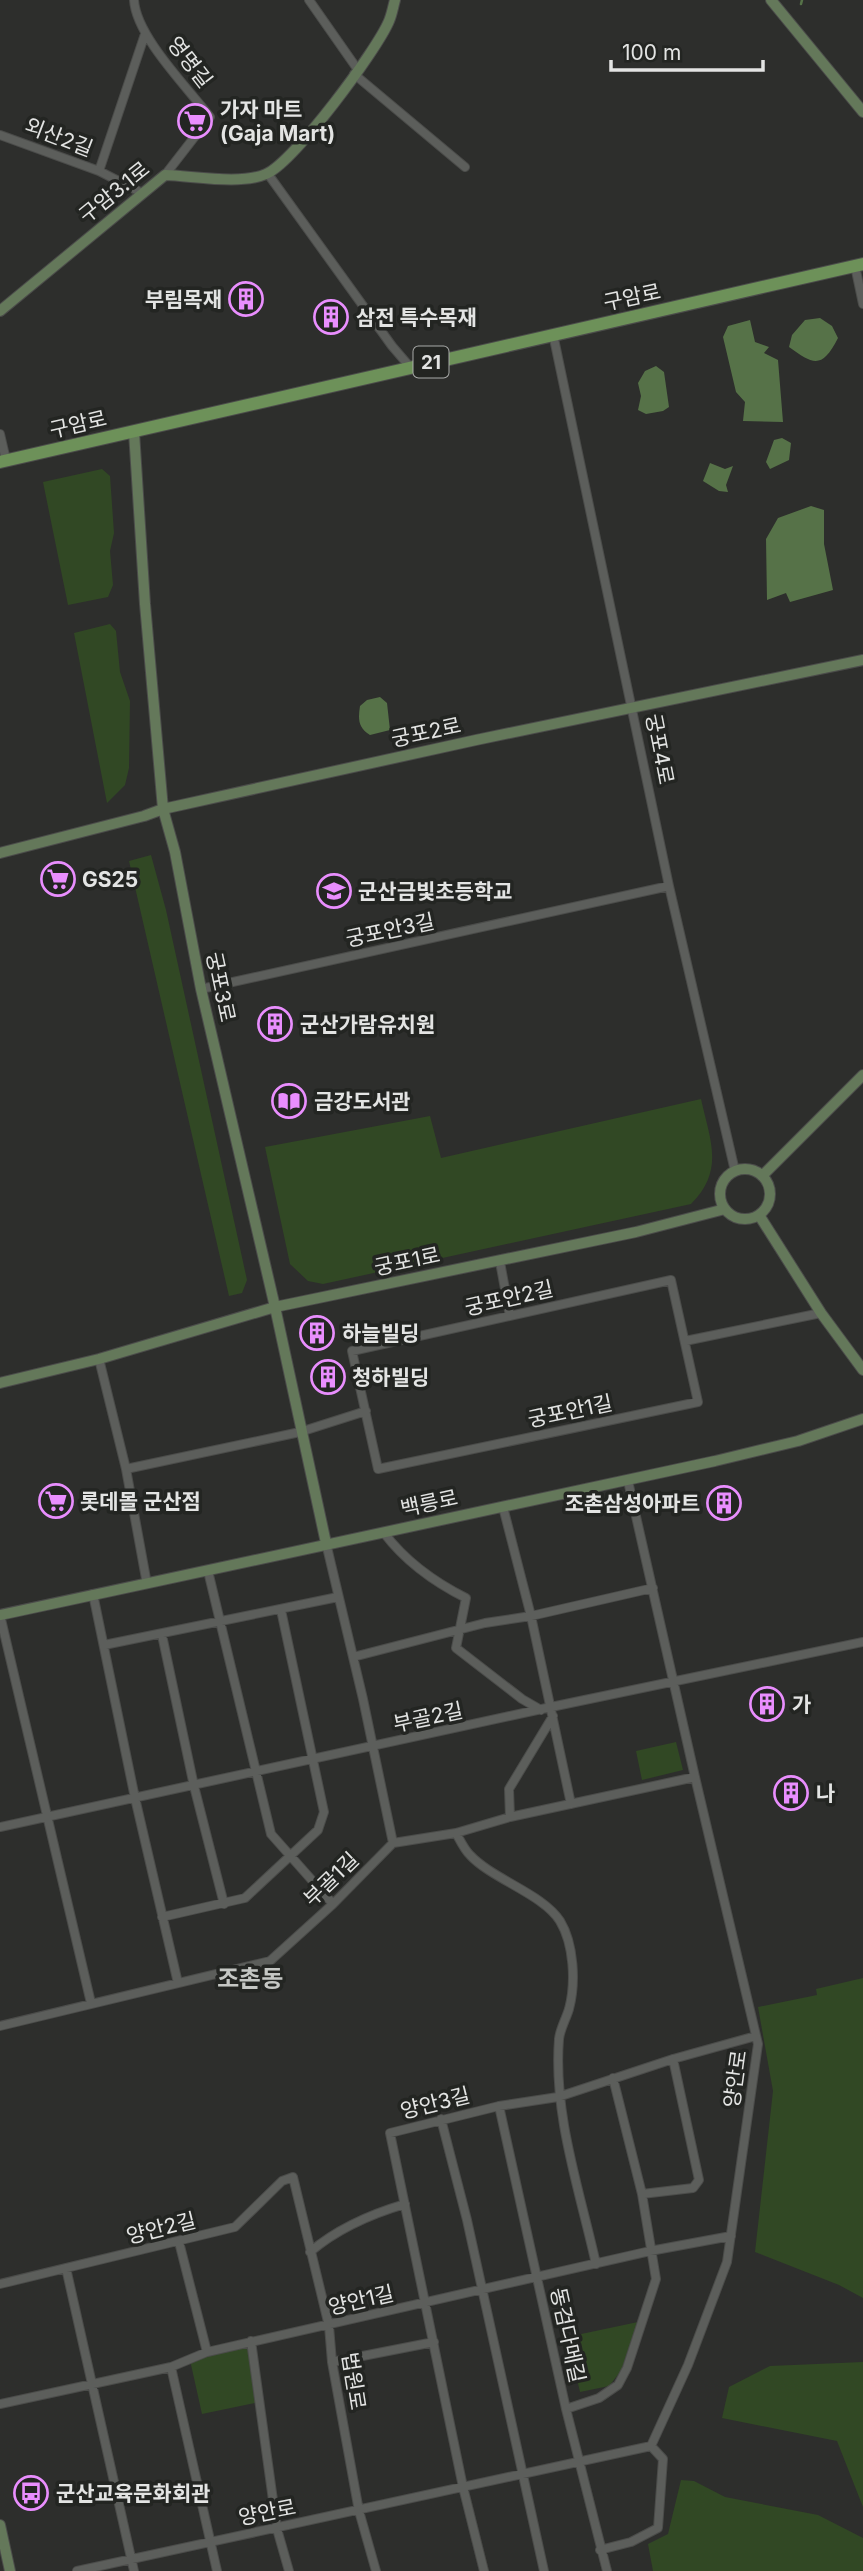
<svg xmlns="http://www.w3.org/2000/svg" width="863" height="2571" font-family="Inter,'Noto Sans KR',sans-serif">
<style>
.green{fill:#314824}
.water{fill:#567248}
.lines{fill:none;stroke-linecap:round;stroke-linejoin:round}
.stream{stroke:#567248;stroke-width:2.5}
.street-casing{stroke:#4b4c4a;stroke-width:10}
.secondary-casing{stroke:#4b4c4a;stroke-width:12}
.primary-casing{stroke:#4b4c4a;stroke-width:14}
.street{stroke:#5c5e5b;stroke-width:8}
.secondary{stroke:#64785a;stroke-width:10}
.primary{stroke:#6d9159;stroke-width:12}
.labels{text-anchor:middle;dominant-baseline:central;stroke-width:7;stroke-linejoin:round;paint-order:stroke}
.shield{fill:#232522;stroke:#a9aba9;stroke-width:2}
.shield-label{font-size:19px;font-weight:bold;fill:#e3e4e3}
.street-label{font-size:21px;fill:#e3e4e3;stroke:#232522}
.poi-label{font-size:21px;font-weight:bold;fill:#e3e4e3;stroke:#232522;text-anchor:start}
.quarter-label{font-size:24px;font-weight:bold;fill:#c5c7c4;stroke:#232522}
</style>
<rect width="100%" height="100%" fill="#2d2e2c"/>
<path class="green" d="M102,469L110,476L114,533L110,551L113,585L108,597L68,605L43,482Z
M110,624L116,631L120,672L130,701L129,768L125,785L107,803L74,633Z
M151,855L166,910L247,1280L242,1293L229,1296L129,861Z
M701,1099C710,1140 725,1170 691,1204L323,1284L308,1281L290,1264L265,1147L430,1116L441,1158Z
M676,1742L683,1770L642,1780L636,1751Z
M863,1978V2298L839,2285L755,2252L773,2091L758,2007L817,1995L816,1989Z
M638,2322L621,2371L609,2386L580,2392L567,2337Z
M247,2347L259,2402L202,2414L190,2360Z
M863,2362V2507L837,2441L722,2418L729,2387L770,2366Z
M681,2480L694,2481L725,2497L818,2515L863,2538V2571H653L648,2544L668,2534Z"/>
<path class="water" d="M820,318L832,326L838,338C822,369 814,365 789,347L792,335L805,320Z
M750,320L755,342L769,347L764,353L778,360L783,422L743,421L745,402L736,392L723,337L728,326Z
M656,366L664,372L669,407L663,411L646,414L638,410L641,396L638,383L645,371Z
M782,438L791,443L789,460L770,469L766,462L774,440Z
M710,463L725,469L733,466L726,485L728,492L719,491L703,481Z
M811,506L824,510V544L833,590L790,602L786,593L767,600L766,539L778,518Z
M380,697L387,703L390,730L370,735C358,728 358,719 360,706L367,700Z"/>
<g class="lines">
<path class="stream" d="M801,4L802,0"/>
<g class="street-casing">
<path id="street" d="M134,0C136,36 187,87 210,117L165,175
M309,0L358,70
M354,74L465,167
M0,135L99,171L142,193
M99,171L145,34
M268,174L392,346L410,367
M855,266L863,304
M553,334L669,886L735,1171
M0,434L6,460
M201,989L669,886
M500,1262L510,1316
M671,1280L698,1402L378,1469L352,1351Z
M685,1341L821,1313
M99,1359L126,1469L147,1584
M126,1469L300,1432L366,1411
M503,1507L531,1616L571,1804
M384,1533C406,1562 434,1582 466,1598L456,1648L522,1699L541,1710
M326,1543L363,1699L393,1843
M208,1571L271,1834L333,1904
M93,1594L135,1798L178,1983
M0,1615L91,2003
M162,1635L194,1786L224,1904
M104,1645L338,1597
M353,1657L485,1623L531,1616L653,1588
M510,1817L509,1789L553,1716
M0,1827L551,1707L863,1642
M456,1833C460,1840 464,1849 470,1855C492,1879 543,1894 560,1921C574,1944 576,1983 569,2009C566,2019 560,2029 559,2039C553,2115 580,2191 596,2264
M162,1917L245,1898L318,1830L324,1812L281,1610
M0,2026L270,1961L333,1904L393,1843L456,1833L510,1817L695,1777
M499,2106L566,2409L607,2571
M441,2119L467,2220L544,2571
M642,2194L693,2188L699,2180L673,2059
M179,2242L207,2352
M310,2252C337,2229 371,2214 405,2204
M66,2268L134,2571
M0,2284L235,2227L282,2181L293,2177L329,2326L332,2362L359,2511L376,2571
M251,2341L277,2529L289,2571
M332,2362L434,2342
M171,2367L217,2571
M0,2404L171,2367L207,2352L650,2251L731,2236
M566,2409L599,2398L618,2385L627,2368L656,2279L642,2194L613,2078
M600,2550L631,2542L658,2528L663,2459L651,2446
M77,2571L651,2446L688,2365L727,2262L758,2044L695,1777L628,1481
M484,2571L463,2487L390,2133L499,2106L558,2097L673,2059L756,2036"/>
</g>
<g class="secondary-casing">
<path id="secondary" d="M771,0L863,112
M0,311L165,175C194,176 241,185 266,174C294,162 377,50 389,21C392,14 393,7 395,0
M134,432L145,604L163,809L175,852L201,989L275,1307L326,1543
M0,853L144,816L163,809L476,740L863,660
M720 1194a25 25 0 1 1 50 0a25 25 0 1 1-50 0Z
M762,1176L863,1075
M759,1215L821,1313L863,1370
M0,1383L99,1359L275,1307L636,1232L725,1209
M0,1615L715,1461L798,1441L863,1419
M0,2525L10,2571"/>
</g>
<g class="primary-casing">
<path id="primary" d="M0,462L863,264"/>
</g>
<use href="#street" class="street"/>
<use href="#secondary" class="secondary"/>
<use href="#primary" class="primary"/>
</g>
<defs>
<g id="supermarket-ring" transform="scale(1.75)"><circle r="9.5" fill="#232522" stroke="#e98efe" stroke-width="1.5"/><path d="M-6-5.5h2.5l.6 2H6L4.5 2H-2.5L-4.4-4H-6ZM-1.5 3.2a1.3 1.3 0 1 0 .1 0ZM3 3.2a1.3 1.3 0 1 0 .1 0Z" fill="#e98efe"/></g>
<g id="building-ring" transform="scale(1.75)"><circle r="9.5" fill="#232522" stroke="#e98efe" stroke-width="1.5"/><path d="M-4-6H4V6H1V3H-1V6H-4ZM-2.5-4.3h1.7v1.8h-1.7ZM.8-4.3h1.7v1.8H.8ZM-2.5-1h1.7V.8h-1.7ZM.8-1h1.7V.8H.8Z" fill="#e98efe"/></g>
<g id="school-ring" transform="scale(1.75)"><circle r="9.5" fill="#232522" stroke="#e98efe" stroke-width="1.5"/><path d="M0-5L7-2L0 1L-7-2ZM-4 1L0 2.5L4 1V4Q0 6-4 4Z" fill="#e98efe"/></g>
<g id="library-ring" transform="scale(1.75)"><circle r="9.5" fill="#232522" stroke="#e98efe" stroke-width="1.5"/><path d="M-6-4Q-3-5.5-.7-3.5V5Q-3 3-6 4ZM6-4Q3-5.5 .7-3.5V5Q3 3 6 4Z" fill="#e98efe"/></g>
<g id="bus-ring" transform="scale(1.75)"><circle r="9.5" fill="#232522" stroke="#e98efe" stroke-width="1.5"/><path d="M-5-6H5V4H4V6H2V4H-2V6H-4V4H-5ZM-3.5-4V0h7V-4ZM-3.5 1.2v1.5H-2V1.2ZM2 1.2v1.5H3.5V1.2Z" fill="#e98efe"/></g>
</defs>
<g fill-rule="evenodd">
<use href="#supermarket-ring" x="195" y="121"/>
<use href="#building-ring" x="246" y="299"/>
<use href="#building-ring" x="331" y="317"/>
<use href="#supermarket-ring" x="58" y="879"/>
<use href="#school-ring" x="334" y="891"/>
<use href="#building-ring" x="275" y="1024"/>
<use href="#library-ring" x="289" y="1101"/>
<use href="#building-ring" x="317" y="1333"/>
<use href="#building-ring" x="328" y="1377"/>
<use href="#supermarket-ring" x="56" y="1501"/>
<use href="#building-ring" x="724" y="1503"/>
<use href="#building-ring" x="767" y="1704"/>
<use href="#building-ring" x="791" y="1793"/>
<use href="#bus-ring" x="31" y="2493"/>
</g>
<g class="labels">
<rect class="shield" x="413.5" y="346.5" width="35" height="31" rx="5"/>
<g class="shield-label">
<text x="431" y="362">21</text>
</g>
<g class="street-label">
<text transform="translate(190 62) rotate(52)">영명길</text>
<text transform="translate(59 137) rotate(21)">외산2길</text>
<text transform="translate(114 192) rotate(-39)">구암3.1로</text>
<text transform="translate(632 297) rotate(-12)">구암로</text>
<text transform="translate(78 424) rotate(-13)">구암로</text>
<text transform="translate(426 732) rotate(-12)">궁포2로</text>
<text transform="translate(660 749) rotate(79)">궁포4로</text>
<text transform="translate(390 930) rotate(-12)">궁포안3길</text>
<text transform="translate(221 987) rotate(78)">궁포3로</text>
<text transform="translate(407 1261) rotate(-12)">궁포1로</text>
<text transform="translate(509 1298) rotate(-13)">궁포안2길</text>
<text transform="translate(570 1411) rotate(-12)">궁포안1길</text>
<text transform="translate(429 1503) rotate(-12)">백릉로</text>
<text transform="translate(428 1717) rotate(-12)">부골2길</text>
<text transform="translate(331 1879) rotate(-44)">부골1길</text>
<text transform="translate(735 2079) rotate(-82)">양안로</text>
<text transform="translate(435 2103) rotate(-14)">양안3길</text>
<text transform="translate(161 2228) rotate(-14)">양안2길</text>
<text transform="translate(361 2300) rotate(-13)">양안1길</text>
<text transform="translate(568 2335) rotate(78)">동검다메길</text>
<text transform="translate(354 2381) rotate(81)">법원로</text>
<text transform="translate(267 2512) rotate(-11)">양안로</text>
</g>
<g class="poi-label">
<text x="220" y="109">가자 마트<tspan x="220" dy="24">(Gaja Mart)</tspan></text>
<text x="222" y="299" text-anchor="end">부림목재</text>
<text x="356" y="317">삼전 특수목재</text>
<text x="82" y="879">GS25</text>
<text x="358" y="891">군산금빛초등학교</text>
<text x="300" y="1024">군산가람유치원</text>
<text x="314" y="1101">금강도서관</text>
<text x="342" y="1333">하늘빌딩</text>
<text x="352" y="1377">청하빌딩</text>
<text x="80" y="1501">롯데몰 군산점</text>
<text x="700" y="1503" text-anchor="end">조촌삼성아파트</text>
<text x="792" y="1704">가</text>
<text x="816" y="1793">나</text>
<text x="56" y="2493">군산교육문화회관</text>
</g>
<g class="quarter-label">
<text x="250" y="1978">조촌동</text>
</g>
</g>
<path d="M611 60v10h152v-10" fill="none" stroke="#e3e4e3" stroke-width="3.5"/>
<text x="622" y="60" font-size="21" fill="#e3e4e3" stroke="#232522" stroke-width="5" paint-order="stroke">100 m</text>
</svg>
